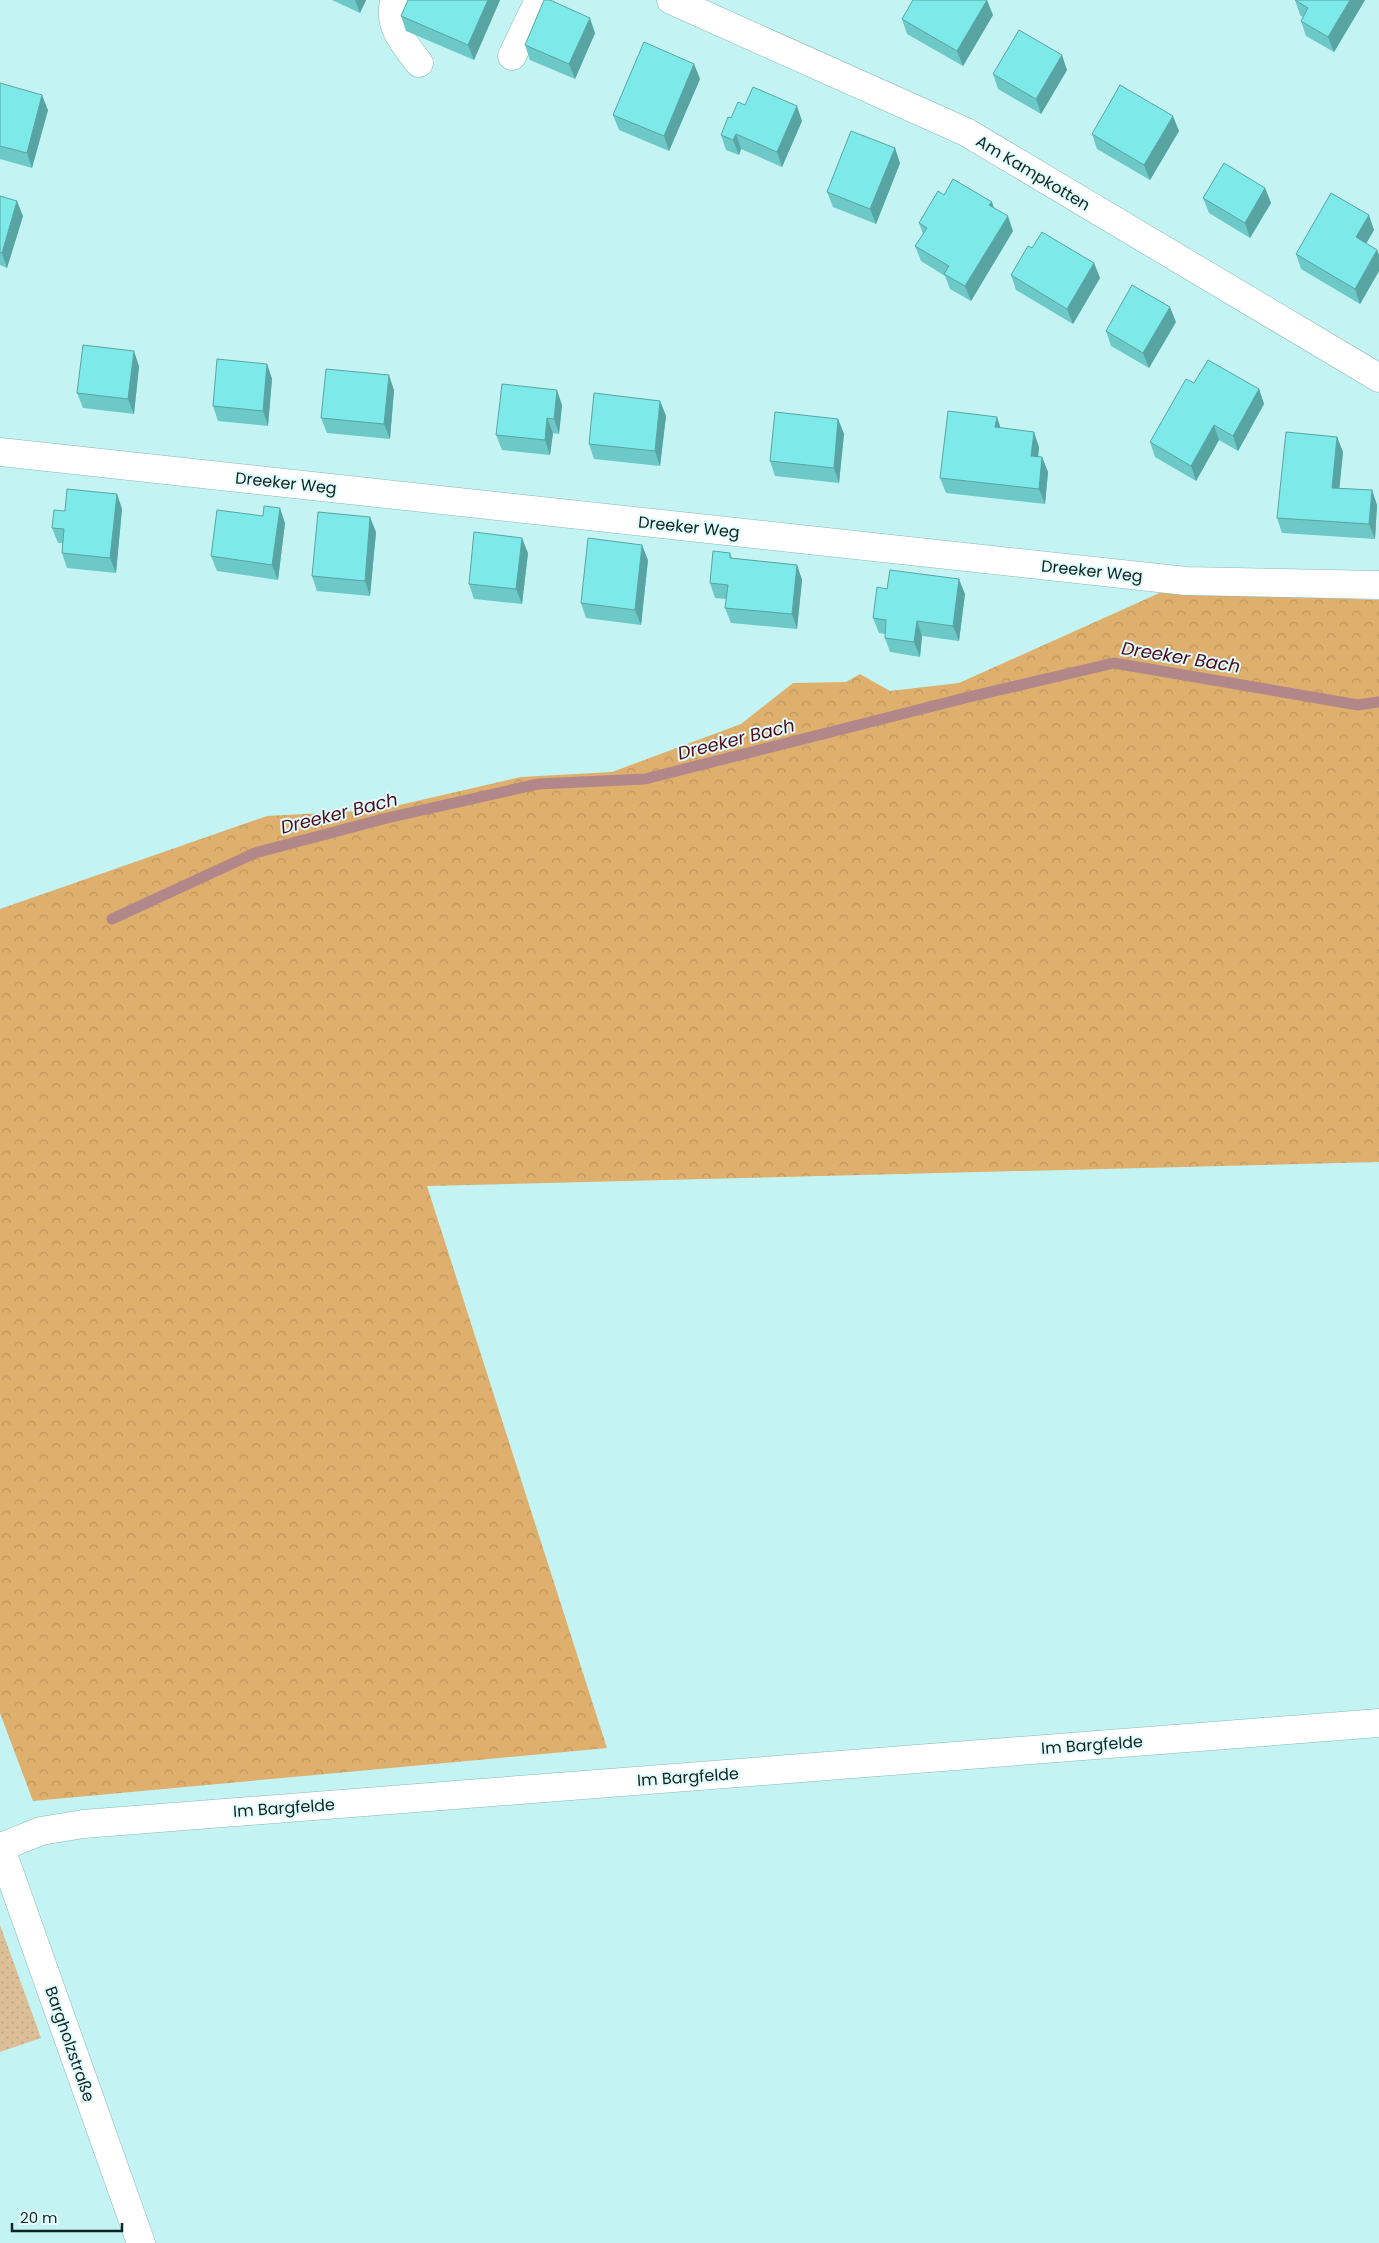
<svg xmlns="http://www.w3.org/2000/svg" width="1379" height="2243" font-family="Poppins,sans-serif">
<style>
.grass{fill:url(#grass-dots)}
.forest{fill:url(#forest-crowns)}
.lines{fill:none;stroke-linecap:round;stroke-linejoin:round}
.stream{stroke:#b1878a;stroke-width:11}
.minor-casing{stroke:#87b7b6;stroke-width:29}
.major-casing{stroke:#87b7b6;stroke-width:29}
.minor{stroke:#fff;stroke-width:28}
.major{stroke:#fff;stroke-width:28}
.wall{fill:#6cc9c8}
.shaded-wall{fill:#58a4a3}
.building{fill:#7deae9;stroke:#58a4a3}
.labels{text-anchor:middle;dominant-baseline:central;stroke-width:4;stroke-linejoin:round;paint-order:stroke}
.street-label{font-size:16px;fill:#112424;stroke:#e0fdfc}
.water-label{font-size:18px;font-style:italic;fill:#53081a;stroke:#e0fdfc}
</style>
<defs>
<pattern id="grass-dots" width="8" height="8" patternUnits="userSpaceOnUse" patternTransform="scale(1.25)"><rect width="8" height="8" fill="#dcbf97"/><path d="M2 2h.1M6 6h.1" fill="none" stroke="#bca482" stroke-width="1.8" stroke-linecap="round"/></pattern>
<pattern id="forest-crowns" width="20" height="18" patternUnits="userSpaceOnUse" patternTransform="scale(1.25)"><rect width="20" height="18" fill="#dfaf6d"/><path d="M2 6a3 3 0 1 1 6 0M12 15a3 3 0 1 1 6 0" fill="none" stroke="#be965e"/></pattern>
</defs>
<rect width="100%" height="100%" fill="#c3f4f3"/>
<path class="grass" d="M0,1925L41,2038L0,2052Z"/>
<path class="forest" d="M1164,591L1379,600V1162L427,1186L607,1748L33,1801L0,1713V909L267,816L378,810L521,777L612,772L741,724L793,683L846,682L860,674L890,691L959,683Z"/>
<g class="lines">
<path class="stream" d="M112,919L255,853L387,818L538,784L645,779L969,697L1114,663L1358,705L1379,702"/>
<g class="minor-casing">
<path id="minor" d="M395,0C386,24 405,45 419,63
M671,0L966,132L1379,378
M512,56L539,0
M0,452L1186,581L1379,585
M1,1847L41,1831L83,1824L1379,1723"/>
</g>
<g class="major-casing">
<path id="major" d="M0,1846L141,2243"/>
</g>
<use href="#minor" class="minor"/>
<use href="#major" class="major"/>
</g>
<path class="wall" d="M332,0H366L360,13Z
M408,0H500L474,60L406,31L401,16Z
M1295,0H1365L1334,52L1306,36L1301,21L1303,17L1300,15Z
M993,15L963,66L907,34L902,19Z
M595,33L575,79L530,60L525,45Z
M694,64L700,79L669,151L619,130L613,115Z
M1067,70L1041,114L998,89L993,74Z
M0,83L48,110L32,168L0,159Z
M745,105L802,121L782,167L741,149L739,155L726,150L721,135L731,118Z
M1179,131L1150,180L1097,149L1092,134Z
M900,163L876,224L833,207L827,192Z
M1265,188L1271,203L1250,238L1209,213L1203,198Z
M944,195L994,208L1013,231L971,301L950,289L945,276L921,261L915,246L923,234L919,223Z
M0,196L23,216L7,268L0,265Z
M1374,230L1366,244L1377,250L1379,255V271L1360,304L1301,269L1296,254Z
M1032,248L1094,263L1100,278L1073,324L1016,290L1011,275Z
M1176,322L1149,368L1111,346L1106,331Z
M267,364L272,379L268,426L218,421L213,406Z
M139,366L134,414L83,408L77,393Z
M1259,389L1264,404L1238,451L1219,440L1196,481L1155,457L1150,442Z
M394,390L390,439L327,433L321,418Z
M660,401L666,416L660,466L594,459L589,444Z
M562,405L559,434L553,433L550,455L502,450L496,435Z
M838,419L844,434L839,483L775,476L770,461Z
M1001,428L1039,447L1038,457H1042L1048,472L1045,504L946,493L940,478Z
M1337,437L1343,452L1339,488L1372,490L1377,505L1375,539L1282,533L1277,518Z
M117,494L122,509L116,573L67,568L62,553L63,543H58L52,528Z
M285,523L278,580L217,571L211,556Z
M376,532L370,596L317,591L312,576Z
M528,553L522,604L474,599L469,584Z
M730,553L732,558L797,565L802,580L797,629L731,623L725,608L726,599L715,598L710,583Z
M648,560L641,625L586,618L581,603Z
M887,589L965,594L959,641L922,636L920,657L890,652L885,638V634L879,633L873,618Z"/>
<path class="shaded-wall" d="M355,0H366L360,13Z
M488,0H500L474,60L468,45Z
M987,0L993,15L963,66L957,51Z
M1350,0H1365L1334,52L1328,37Z
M590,18L595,33L575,79L569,64Z
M1062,55L1067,70L1041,114L1036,99Z
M694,64L700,79L669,151L664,136Z
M42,95L48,110L32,168L27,153Z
M797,106L802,121L782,167L777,152Z
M1173,116L1179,131L1150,180L1144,165Z
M736,134L741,149L739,155L733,140Z
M895,148L900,163L876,224L870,209Z
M1265,188L1271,203L1250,238L1245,223Z
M17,201L23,216L7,268L2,253Z
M992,202L997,217L989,205Z
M1369,215L1374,230L1361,252L1356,237Z
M1008,216L1013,231L971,301L965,286Z
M1377,250L1379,255V271L1360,304L1355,289Z
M1094,263L1100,278L1073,324L1067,309Z
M1170,307L1176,322L1149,368L1143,353Z
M134,351L139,366L134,414L128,399Z
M267,364L272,379L268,426L263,411Z
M389,375L394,390L390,439L384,424Z
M1259,389L1264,404L1238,451L1233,436Z
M557,390L562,405L559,434L554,419Z
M660,401L666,416L660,466L655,451Z
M997,417L1002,432L995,427Z
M547,418L553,433L550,455L545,440Z
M838,419L844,434L839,483L834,468Z
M1214,425L1219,440L1196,481L1191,466Z
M1034,432L1039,447L1037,471L1031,456Z
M1337,437L1343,452L1338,503L1332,488Z
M1042,457L1048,472L1045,504L1039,489Z
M1372,490L1377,505L1375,539L1369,524Z
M117,494L122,509L116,573L110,558Z
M280,508L285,523L278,580L272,565Z
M370,517L376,532L370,596L365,581Z
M522,538L528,553L522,604L516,589Z
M642,545L648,560L641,625L635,610Z
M797,565L802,580L797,629L792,614Z
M959,579L965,594L959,641L953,626Z
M917,621L922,636L920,657L914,642Z"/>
<path class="building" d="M408,0H488L468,45L401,16Z
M544,0H550L590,18L569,64L525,45Z
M913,0H987L957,51L902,19Z
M1295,0H1350L1328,37L1301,21L1308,8Z
M1019,30L1062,55L1036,99L993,74Z
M644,42L694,64L664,136L613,115Z
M0,83L42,95L27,153L0,146Z
M1120,85L1173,116L1144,165L1092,134Z
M753,87L797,106L777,152L736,134L733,140L721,135L728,117L731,118L738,102L745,105Z
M851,131L895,148L870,209L827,192Z
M1224,163L1265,188L1245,223L1203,198Z
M953,179L992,202L989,205L1008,216L965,286L944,274L949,266L915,246L927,228L919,223L938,191L944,195Z
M1331,193L1369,215L1356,237L1377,250L1355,289L1296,254Z
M0,196L17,201L2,253L0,252Z
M1042,232L1094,263L1067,309L1011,275L1028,246L1032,248Z
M1132,285L1170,307L1143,353L1106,331Z
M83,345L134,351L128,399L77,393Z
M217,359L267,364L263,411L213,406Z
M1208,360L1259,389L1233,436L1214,425L1191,466L1150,442L1186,379L1194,383Z
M326,369L389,375L384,424L321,418Z
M502,384L557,390L554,419L547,418L545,440L496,435Z
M594,393L660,401L655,451L589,444Z
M948,411L997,417L995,427L1034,432L1031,456L1042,457L1039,489L940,478Z
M775,412L838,419L834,468L770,461Z
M1286,432L1337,437L1332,488L1372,490L1369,524L1277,518Z
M67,489L117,494L110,558L62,553L64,529L52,528L54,510L65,511Z
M264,506L280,508L272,565L211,556L217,510L263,516Z
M318,512L370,517L365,581L312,576Z
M474,532L522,538L516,589L469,584Z
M588,538L642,545L635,610L581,603Z
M713,551L730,553V558L797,565L792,614L725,608L728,585L710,583Z
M890,570L959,579L953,626L917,621L914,642L885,638L886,620L873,618L877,587L887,589Z"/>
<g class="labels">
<g class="street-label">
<text transform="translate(1033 173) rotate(31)">Am Kampkotten</text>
<text transform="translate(286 483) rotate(6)">Dreeker Weg</text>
<text transform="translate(689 527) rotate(6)">Dreeker Weg</text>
<text transform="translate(1092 571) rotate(6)">Dreeker Weg</text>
<text transform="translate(1092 1745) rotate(-4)">Im Bargfelde</text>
<text transform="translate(688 1777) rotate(-4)">Im Bargfelde</text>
<text transform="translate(284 1808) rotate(-4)">Im Bargfelde</text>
<text transform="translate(70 2044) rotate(71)">Bargholzstraße</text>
</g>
<g class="water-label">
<text transform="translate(1181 657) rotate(9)">Dreeker Bach</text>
<text transform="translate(736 739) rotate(-14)">Dreeker Bach</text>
<text transform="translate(339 813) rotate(-14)">Dreeker Bach</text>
</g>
</g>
<path d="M12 2223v8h110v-8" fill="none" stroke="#112424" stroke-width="2.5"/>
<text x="20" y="2223" font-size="15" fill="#112424" stroke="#e0fdfc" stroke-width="4" paint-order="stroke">20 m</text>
</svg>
